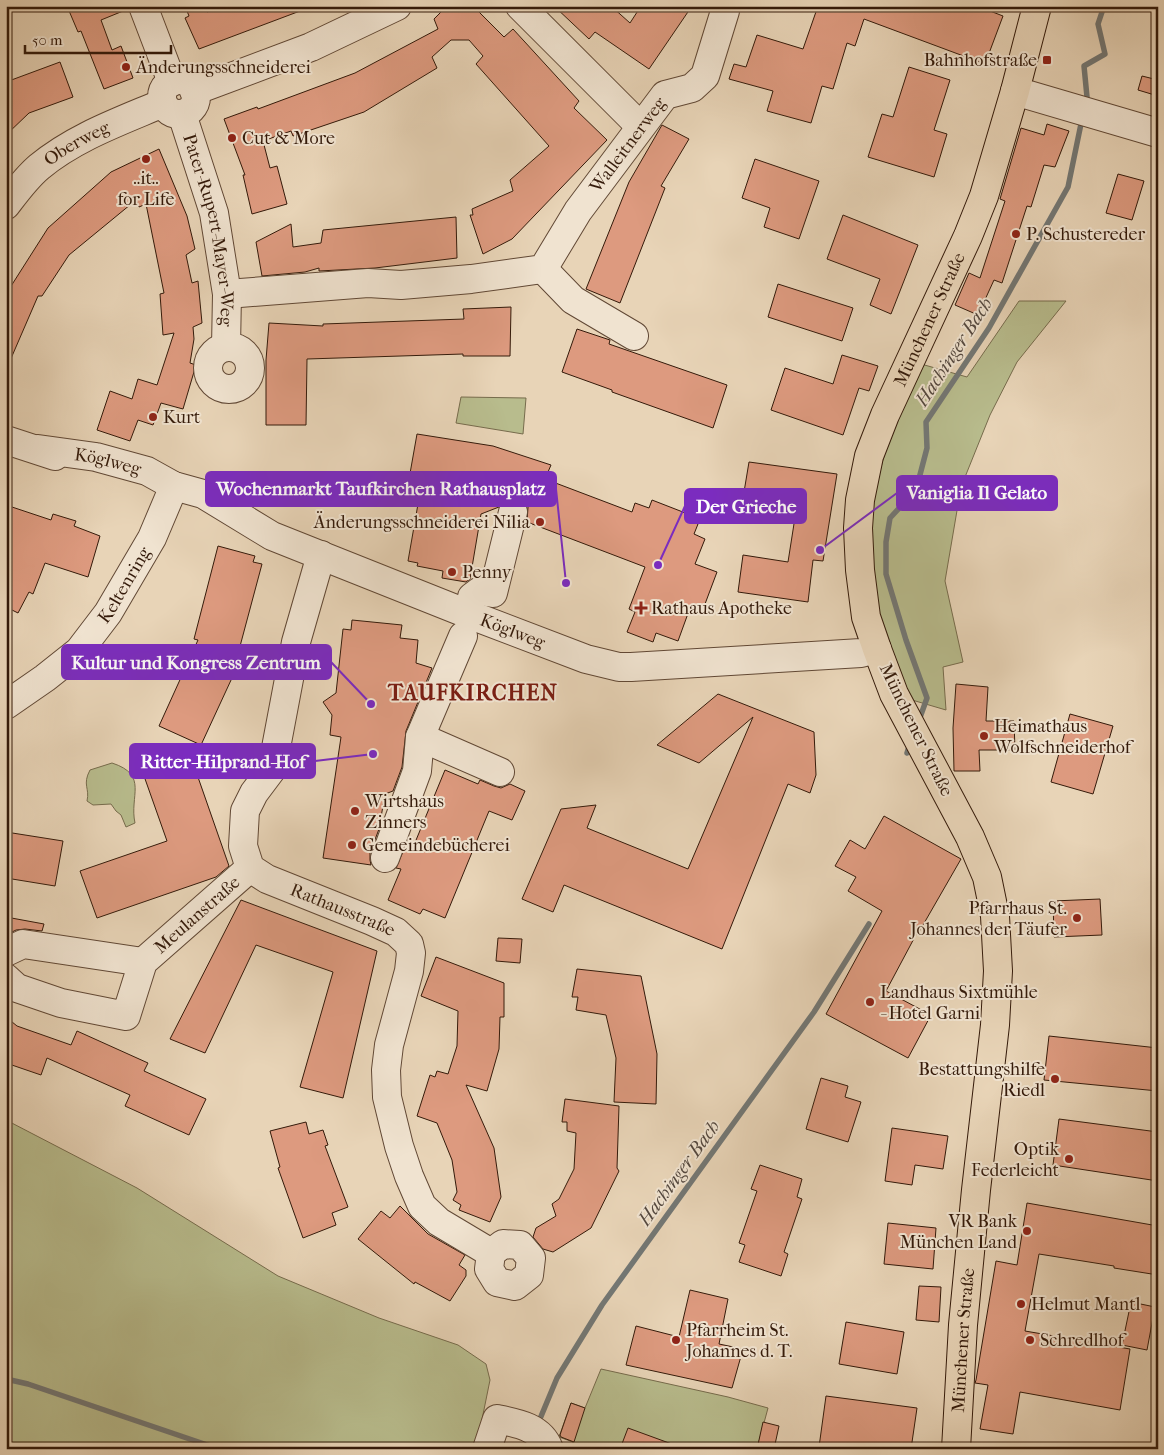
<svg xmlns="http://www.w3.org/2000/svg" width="1164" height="1455" font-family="'IM FELL French Canon',serif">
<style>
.green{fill:#b8bc8d;stroke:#766b4c}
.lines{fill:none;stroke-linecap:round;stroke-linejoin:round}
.stream{stroke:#737774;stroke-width:5.5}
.building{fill:#dd9a7f;stroke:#341a0a}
.minor-casing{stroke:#614835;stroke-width:30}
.major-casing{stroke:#341a0a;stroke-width:30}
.minor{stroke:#f0e3d0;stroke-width:28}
.major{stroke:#e8d4b7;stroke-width:28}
.poi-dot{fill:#8f2418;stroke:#f0e3d0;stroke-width:2}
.labels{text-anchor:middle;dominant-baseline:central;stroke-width:4;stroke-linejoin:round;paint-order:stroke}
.poi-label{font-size:18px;fill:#341a0a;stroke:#f0e3d0;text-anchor:start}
.street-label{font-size:18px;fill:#341a0a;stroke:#f0e3d0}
.water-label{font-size:19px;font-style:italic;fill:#54483f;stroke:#f0e3d0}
.district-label{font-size:22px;font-weight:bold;letter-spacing:1px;fill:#7a1f14;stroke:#f0e3d0}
.leader{fill:none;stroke:#7b2cbf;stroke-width:2}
.callout-dot{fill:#7b2cbf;stroke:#f0e3d0;stroke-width:2}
.callout{fill:#7b2cbf;stroke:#7b2cbf;stroke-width:2}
.callout-label{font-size:19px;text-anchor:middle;font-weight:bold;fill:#fff}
</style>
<rect width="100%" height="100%" fill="#e8d4b7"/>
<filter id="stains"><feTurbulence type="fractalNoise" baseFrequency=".004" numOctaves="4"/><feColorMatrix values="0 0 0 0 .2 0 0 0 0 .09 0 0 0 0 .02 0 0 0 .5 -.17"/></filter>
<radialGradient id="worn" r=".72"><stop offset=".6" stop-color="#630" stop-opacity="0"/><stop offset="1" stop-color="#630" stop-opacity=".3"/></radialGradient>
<path class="green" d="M1019,301H1066L1017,362L990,415L961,487L945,581L963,662L943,667L946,710L912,700L891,656L874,607L870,508L893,423L921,364L967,377Z
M461,397L526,398L523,434L456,423Z
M112,763C149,775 129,796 135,823L126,827L121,815L116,811L111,804L93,805L87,801C90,788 82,785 90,770Z
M6,1120L137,1188L278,1276L379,1318L458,1345L486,1364L490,1380L476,1449H6Z
M601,1369L728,1397L768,1408L757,1449H571L573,1442L559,1437L571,1403L585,1408Z"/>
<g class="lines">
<path class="stream" d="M1085,105L1087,97L1084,66L1105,54L1098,24L1104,6
M918,723L927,698L906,640L886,574V542L890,518L916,490L927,448L926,422L989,328L1068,187L1082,119
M907,753L910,743
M6,1379L28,1384L219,1449
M537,1426L557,1378L602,1305L814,1012L869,924"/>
</g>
<path class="building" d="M67,6H128V9L101,20L112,50L121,46L133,78L104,89L81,31L78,32Z
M185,6H205L207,12L222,6H308V8L199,49L185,18L189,16Z
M447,6H473L504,37L513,29L579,101L574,108L607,140L512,239L483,254L470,215H473L472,209L513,191L510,180L549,146L476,64L483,56L469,40H451L432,57L437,68L364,112L293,136L291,131L263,141L270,168L277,166L287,204L252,214L243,175H245L224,119L257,107L258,109L355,73L438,29L434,19Z
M554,6H611L630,23L641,6H692L649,69L595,32L589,39Z
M818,6H977L1003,16L985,64L864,19L855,46L847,43L833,89L822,86L811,123L767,111L773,91L729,79L734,64L746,67L757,35L803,49Z
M60,62L73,97L29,113L6,135V82Z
M909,67L950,80L934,130L947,134L934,177L868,157L882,114L893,117Z
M1142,76L1158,80V96L1138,90Z
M1047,124L1069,131L1055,167L1044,165L1031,207L1027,206L1002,283L994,280L978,315L955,305L969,273L980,278L1005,201L1000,199L1021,128L1044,135Z
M662,125L689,139L661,186L665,188L620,303L586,289L629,182Z
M159,149L187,216L195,249L186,255L192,283L198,281L202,323L193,327L194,339L190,363L196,365L183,409L161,403L153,425L138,420L130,441L97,430L110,391L132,399L138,379L157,385L174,333L163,335L160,294L164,293L146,204L139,207L136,200L69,255L42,296H38L6,370V294L48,228L111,172Z
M755,159L819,181L799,239L764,227L770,208L742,198Z
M1118,174L1144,181L1132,220L1106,213Z
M843,215L918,245L891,314L870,305L880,279L827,259Z
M456,217L457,258L375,268L319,271V268L305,272L262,276L256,242L291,224L293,247L321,243L323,230Z
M778,284L853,308L842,341L768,317Z
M511,307L510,356H463V354L307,359L306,425H266V360L269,323L323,326V324L464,319L463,309Z
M577,329L610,340L609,344L727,385L713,428L612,392V390L562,372Z
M842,355L878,366L869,391L859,388L843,435L771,410L785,368L833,384Z
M417,434L493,446L551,465L545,479L632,512L635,503L649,508L652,500L688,514L686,519L698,524L694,534L705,539L695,564L717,572L702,612L690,608L678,641L656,633L653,642L627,632L635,612L629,609L645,567L527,522L528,507L523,500L516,497H508L502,501L499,507L481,514L470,579L466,582L442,578L443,571L417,566L418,563L408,561L418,504L406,496Z
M749,462L837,474L823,561L813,560L808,602L738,592L743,555L788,562L796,511L750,504L751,500L743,498Z
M9,506L51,520L53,514L76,521L74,526L100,536L88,577L45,563L33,594L29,592L18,613L6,607V515Z
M218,546L255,556L253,562L262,564L239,650L244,652L201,745L159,726L198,640L194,639Z
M352,620L402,625L400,638L418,640L416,663L432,668L406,731L402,767L393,791L385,794L379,829L370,853V860L371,865L323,858L341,737L330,735L332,715L323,702L336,693L343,629L351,630Z
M956,684L988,687L986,721H1014L1015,750H979L980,771H954L953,728Z
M718,694L814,732L816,775L810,793L788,784L722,949L564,885L553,912L522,899L561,809L596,805L587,828L688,869L753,717L699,763L657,745Z
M1070,714L1113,726L1093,794L1051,782Z
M192,760L229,866L216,877L97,918L80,871L167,841L144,776Z
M445,770L478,784L480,780L494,786L501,788L510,784L525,791L512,820L489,811L445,918L423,909L420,914L388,900L401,869L396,868L407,842L414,845Z
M884,816L961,859L919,932L918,931L886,991L931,1015L908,1058L826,1014L882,911L848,891L856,877L835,866L850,840L865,849Z
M6,832L63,841L55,886L6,878Z
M1100,899L1102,935L1054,937L1053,901Z
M241,900L377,951L343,1098L300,1087L333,972L256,945L205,1053L170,1039Z
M6,917L44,924L42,931L25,929L16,930L6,935Z
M498,938L522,939L520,963L496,961Z
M436,957L504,983V1017H500L499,1049L487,1091L466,1085L494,1148L501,1197L490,1222L459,1210L461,1205L453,1200L457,1192L452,1160L437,1123L417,1116L430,1075L435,1077L437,1071L448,1074L457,1046L458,1011L421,996Z
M577,969L641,976L657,1054L656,1104L614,1102L616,1058L606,1015L576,1010L578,997H572Z
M6,1017L17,1026L71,1045L77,1031L148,1063L144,1071L206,1099L189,1135L125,1106L130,1095L47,1058L41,1075L6,1063Z
M1049,1036L1158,1048V1091L1044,1080Z
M821,1078L848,1086L845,1097L861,1102L848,1142L806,1129Z
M565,1099L619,1106L617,1168L619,1171L591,1228L553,1252L543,1249L533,1237L536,1228L556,1216L552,1204L559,1199L574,1169L576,1133L567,1131V1122H562Z
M1059,1119L1158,1132V1181L1053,1165Z
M306,1122L309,1134L323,1130L328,1145L325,1146L348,1207L332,1213L336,1225L303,1238L278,1168L280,1167L270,1131Z
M892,1128L948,1136L943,1169L915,1165L912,1185L885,1181Z
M760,1165L802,1179L797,1197L802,1199L784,1252L788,1254L781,1276L739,1262L745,1245L739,1243L757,1191L751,1189Z
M1027,1203L1158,1226V1275L1114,1268V1266L1039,1254L1025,1331L1130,1349L1120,1410L1020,1392L1013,1434L980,1429L988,1385L975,1383L976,1380L996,1261L1017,1265Z
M400,1206L428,1234L465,1255L459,1265L466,1270V1276L450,1301L415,1282L414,1284L358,1239L381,1211L390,1218Z
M888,1223L936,1228L933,1269L884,1264Z
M919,1286L941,1287L939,1322L916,1320Z
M690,1290L728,1299L719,1344L743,1349L732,1388L626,1365L636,1326L679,1337Z
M1131,1302L1155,1307L1147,1350L1122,1345Z
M846,1322L904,1332L897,1374L839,1364Z
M826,1396L917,1408L911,1449H832L819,1447Z
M571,1403L585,1408L574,1442L561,1437L560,1435Z
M763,1422L779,1426L774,1449H757Z
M628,1428L680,1447V1449H620Z"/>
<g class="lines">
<g class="minor-casing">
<g id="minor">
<path d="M143,6L172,82"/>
<path d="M520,6L640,126"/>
<circle cx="179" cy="97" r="17"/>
<path d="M194,91L311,47L397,6"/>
<path d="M1015,91L1158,133"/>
<path id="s1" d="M182,114L214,213L227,294L226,347"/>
<path id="s2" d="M6,205C16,192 26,178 39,167C75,137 121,121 163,103"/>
<path d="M543,269L573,300L634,336"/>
<path id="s3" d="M227,294L368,283L401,285L471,279L543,269L578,211L665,95L692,88L705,76L725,11V6"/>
<circle cx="229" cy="368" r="21"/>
<path d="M6,440L55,456"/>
<path id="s4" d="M38,449L96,457L147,471L174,486L203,494L272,536L468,614L586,659L619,667H631L861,653L877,649"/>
<path id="s5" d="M321,555L296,642L272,769L254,793L245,811L243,846L250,868L267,879L372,921L396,932L409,944L411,953L409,971L389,1045L386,1070L387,1097L399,1146L409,1176L422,1206L439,1222L491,1253"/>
<path d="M472,597L480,591L493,593L513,512"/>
<path id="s6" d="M6,705L45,678L79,651L108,613L152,538L174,486"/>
<path d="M420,737L500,772"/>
<path d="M385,858L417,771L420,737L463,636"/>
<path d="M6,952L23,944L143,962"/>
<path id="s7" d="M6,978L17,988L61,1003L126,1016L143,962L250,868"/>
<path d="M503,1244L520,1245L531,1258L529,1275L515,1286L497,1282L489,1269L491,1253Z"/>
<path d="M487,1449L497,1419C517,1423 541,1427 549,1449"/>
</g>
</g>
<g class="major-casing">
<g id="major">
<path id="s8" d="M956,1449L963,1325L976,1190L995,1025L998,971L995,916L987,877L970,837L894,694L877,649L866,617L860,570L858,528L860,500L869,456L885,415L968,236L984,196L1015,91L1037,6"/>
</g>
</g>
<use href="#minor" class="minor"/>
<use href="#major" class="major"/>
</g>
<g class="poi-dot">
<rect x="1042" y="55" width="10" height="10" rx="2.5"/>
<circle cx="126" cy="67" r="5"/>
<circle cx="232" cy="138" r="5"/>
<circle cx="146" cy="159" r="5"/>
<circle cx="1016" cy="234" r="5"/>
<circle cx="153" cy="417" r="5"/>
<circle cx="540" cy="522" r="5"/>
<circle cx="452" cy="572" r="5"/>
<path d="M638.5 600.5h5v5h5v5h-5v5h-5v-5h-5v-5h5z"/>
<circle cx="984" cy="736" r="5"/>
<circle cx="355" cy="811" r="5"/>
<circle cx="352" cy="845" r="5"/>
<circle cx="1077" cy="918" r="5"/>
<circle cx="870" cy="1002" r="5"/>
<circle cx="1055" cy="1079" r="5"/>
<circle cx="1069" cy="1159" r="5"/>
<circle cx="1027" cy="1231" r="5"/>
<circle cx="1021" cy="1304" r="5"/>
<circle cx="676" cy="1340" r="5"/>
<circle cx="1030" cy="1340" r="5"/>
</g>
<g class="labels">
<g class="poi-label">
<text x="1037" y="60" text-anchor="end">Bahnhofstraße</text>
<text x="136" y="67">Änderungsschneiderei</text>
<text x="242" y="138">Cut &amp; More</text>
<text x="146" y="178" text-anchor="middle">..it..<tspan x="146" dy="21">for Life</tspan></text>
<text x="1026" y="234">P. Schustereder</text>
<text x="163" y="417">Kurt</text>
<text x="530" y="522" text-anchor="end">Änderungsschneiderei Nilia</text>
<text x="462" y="572">Penny</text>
<text x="651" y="608">Rathaus Apotheke</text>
<text x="994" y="726">Heimathaus<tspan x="994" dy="21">Wolfschneiderhof</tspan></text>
<text x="365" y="801">Wirtshaus<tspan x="365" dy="21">Zinners</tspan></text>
<text x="362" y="845">Gemeindebücherei</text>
<text x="1067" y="908" text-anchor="end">Pfarrhaus St.<tspan x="1067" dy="21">Johannes der Täufer</tspan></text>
<text x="880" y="992">Landhaus Sixtmühle<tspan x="880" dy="21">- Hotel Garni</tspan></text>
<text x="1045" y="1069" text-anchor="end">Bestattungshilfe<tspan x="1045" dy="21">Riedl</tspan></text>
<text x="1059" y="1149" text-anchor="end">Optik<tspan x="1059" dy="21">Federleicht</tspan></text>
<text x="1017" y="1221" text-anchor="end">VR Bank<tspan x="1017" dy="21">München Land</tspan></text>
<text x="1031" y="1304">Helmut Mantl</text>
<text x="686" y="1330">Pfarrheim St.<tspan x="686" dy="21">Johannes d. T.</tspan></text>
<text x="1040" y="1340">Schredlhof</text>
</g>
<g class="street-label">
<text stroke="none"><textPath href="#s2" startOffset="95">Oberweg</textPath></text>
<text stroke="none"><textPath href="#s3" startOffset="468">Walleitnerweg</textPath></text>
<text stroke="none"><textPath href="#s1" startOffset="120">Pater-Rupert-Mayer-Weg</textPath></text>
<text stroke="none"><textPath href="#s8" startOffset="1174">Münchener Straße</textPath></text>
<text stroke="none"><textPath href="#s4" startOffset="71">Köglweg</textPath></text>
<text stroke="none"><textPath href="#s6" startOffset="171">Keltenring</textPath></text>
<text stroke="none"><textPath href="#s4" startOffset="512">Köglweg</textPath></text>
<text transform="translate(916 730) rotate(64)">Münchener Straße</text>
<text stroke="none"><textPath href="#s5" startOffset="430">Rathausstraße</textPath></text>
<text stroke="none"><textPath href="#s7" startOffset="256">Meulanstraße</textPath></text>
<text stroke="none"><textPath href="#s8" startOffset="109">Münchener Straße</textPath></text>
</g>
<g class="water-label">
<text transform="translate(954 352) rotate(-57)">Hachinger Bach</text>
<text transform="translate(679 1173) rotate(-54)">Hachinger Bach</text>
</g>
<g class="district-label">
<text x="473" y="693">TAUFKIRCHEN</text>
</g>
</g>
<path class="leader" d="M566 583L556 489M820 550L897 493M658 565L685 506M371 704L331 662M373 754L315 761"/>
<g class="callout-dot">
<circle cx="566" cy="583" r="5"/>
<circle cx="820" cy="550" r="5"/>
<circle cx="658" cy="565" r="5"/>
<circle cx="371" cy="704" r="5"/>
<circle cx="373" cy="754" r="5"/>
</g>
<g class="callout">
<rect x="206" y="472" width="350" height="34" rx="5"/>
<rect x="897" y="476" width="160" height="34" rx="5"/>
<rect x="685" y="489" width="121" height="34" rx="5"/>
<rect x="62" y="645" width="269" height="34" rx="5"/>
<rect x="130" y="744" width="185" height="34" rx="5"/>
</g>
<g class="callout-label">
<text x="381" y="495">Wochenmarkt Taufkirchen Rathausplatz</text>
<text x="977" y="499">Vaniglia Il Gelato</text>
<text x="746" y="513">Der Grieche</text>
<text x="196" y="669">Kultur und Kongress Zentrum</text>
<text x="223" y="768">Ritter-Hilprand-Hof</text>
</g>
<rect width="1164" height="1455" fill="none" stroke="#e8d4b7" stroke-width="25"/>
<rect x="8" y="8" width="1149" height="1440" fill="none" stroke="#341a0a" stroke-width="2.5"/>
<rect x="12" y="12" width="1139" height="1430" fill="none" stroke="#341a0a"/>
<path d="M25 45v8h146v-8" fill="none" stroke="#341a0a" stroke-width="2.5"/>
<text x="32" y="45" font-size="15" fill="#341a0a" stroke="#f0e3d0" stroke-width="4" paint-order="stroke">50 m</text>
<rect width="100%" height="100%" filter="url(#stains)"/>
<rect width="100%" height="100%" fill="url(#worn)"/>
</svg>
